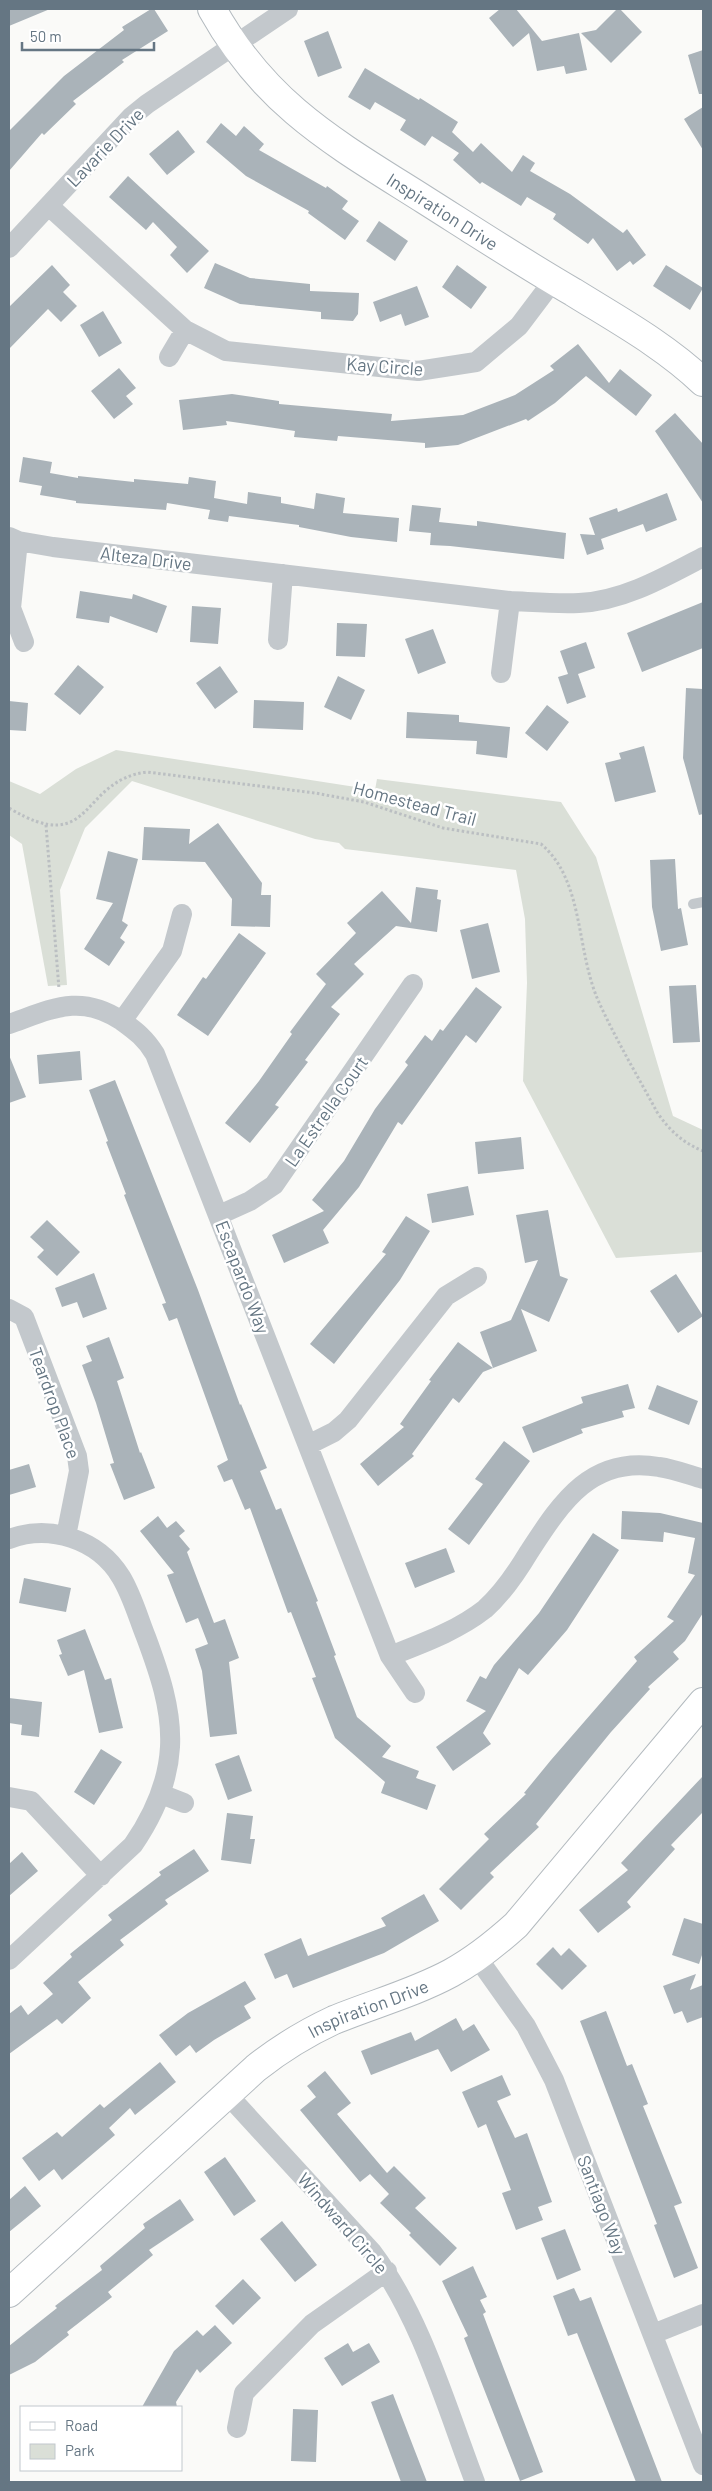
<svg xmlns="http://www.w3.org/2000/svg" width="712" height="2491" font-family="Barlow,sans-serif">
<style>
.green{fill:#dadfd7}
.building{fill:#aab3b9}
.lines{fill:none;stroke-linecap:round;stroke-linejoin:round}
.secondary-casing{stroke:#b3babf;stroke-width:30}
.path{stroke:#bbbfc2;stroke-width:3;stroke-dasharray:2.5 2.5;stroke-linecap:butt}
.lane{stroke:#c3c8cc;stroke-width:10}
.street{stroke:#c3c8cc;stroke-width:20}
.secondary{stroke:#fff;stroke-width:28}
.labels{text-anchor:middle;dominant-baseline:central;stroke-width:5;stroke-linejoin:round;paint-order:stroke}
.street-label{font-size:18px;fill:#657683;stroke:#fff}
</style>
<rect width="100%" height="100%" fill="#fafaf8"/>
<path class="green" d="M116,750L375,790L377,779L561,802L596,857L673,1116L703,1130V1252L616,1258L523,1081L527,983L525,919L516,870L345,849L339,843L315,839L132,781L85,828L60,890L67,985L48,986L22,844L9,835V781L40,794L76,769Z"/>
<path class="building" d="M9,9H50L9,26Z
M151,9H154L168,31L122,60L124,62L73,101L76,104L44,135L42,133L9,171V131L64,76L124,30L122,27Z
M500,9H516L542,41L579,33L587,70L566,74L564,66L537,71L529,33L513,47L489,18Z
M617,9H620L642,32L611,63L581,33L596,30Z
M328,31L342,68L318,77L304,41Z
M703,50V94H699L688,55Z
M365,68L419,100L420,98L458,122L452,132L473,152L481,143L512,172L523,155L535,163L530,171L570,194L623,233L627,229L646,255L633,265L630,261L617,271L593,238L588,244L553,219L556,214L527,197L521,206L482,182L480,184L453,160L459,153L432,136L425,146L400,130L406,120L375,102L370,110L348,97Z
M703,107V150L684,119Z
M221,123L236,136L244,126L264,144L259,150L326,188L327,186L348,201L342,209L359,221L345,240L308,213L309,211L246,176L206,142Z
M178,130L195,152L167,175L149,154Z
M128,176L209,251L187,273L170,255L177,247L153,222L146,230L109,197Z
M379,221L408,241L395,261L366,241Z
M215,263L250,278L310,284V291L359,293L358,314L353,321L321,319V312L240,304L204,288Z
M52,265L70,285L63,292L77,306L61,322L48,309L9,349V307Z
M457,265L487,287L471,309L442,287Z
M666,265L703,288L690,310L653,286Z
M417,286L429,317L405,326L401,314L380,322L373,302Z
M103,311L122,343L99,357L80,325Z
M578,344L609,383L620,369L652,395L636,416L586,376L555,403L528,421L526,419L458,445L425,448V443L338,436L337,441L294,437L295,431L226,421L227,425L183,430L179,400L232,394L279,401V404L392,414L391,421L463,415L515,395L554,370L550,366Z
M119,368L136,388L126,396L133,404L114,419L91,391Z
M675,413L703,444V503L655,431Z
M23,457L52,462L50,473L78,478V476L134,482V479L188,484L189,477L216,481L214,498L247,504L248,492L281,497V503L314,509L316,493L345,498L343,513L399,518L397,542L351,537L299,527V525L229,516L228,522L208,519L210,510L167,503L166,510L76,503V501L40,495L42,486L19,482Z
M667,493L677,520L646,532L643,524L601,539L604,549L587,555L580,534L595,535L589,518L617,508L618,512Z
M412,505L441,508L439,522L477,526V521L566,533L564,559L450,546L430,545L431,533L409,531Z
M80,591L132,599L133,594L167,606L157,633L110,616L109,623L76,618Z
M703,602V648L642,672L627,633Z
M192,606L221,608L218,644L190,642Z
M337,623L367,624L365,657L336,656Z
M433,629L446,663L418,674L405,639Z
M586,642L595,668L578,674L586,697L567,704L558,677L568,674L560,651Z
M78,665L104,687L80,715L54,694Z
M220,666L238,692L215,709L196,683Z
M338,676L365,690L351,720L324,707Z
M686,688L703,689V814L699,815L683,758Z
M254,700L304,702L303,730L253,728Z
M9,701L28,703L26,731L9,730Z
M547,705L569,722L547,751L525,733Z
M407,712L459,715V722L510,727L507,758L476,754L477,741L406,738Z
M644,746L656,792L615,802L605,763L621,759L619,753Z
M218,823L262,883L261,895H271L270,927L231,926L232,899L205,862L142,860L144,827L190,829L189,844Z
M108,851L138,859L122,921L128,925L120,938L125,942L109,966L84,949L113,903L96,899Z
M675,859L678,909L681,908L688,945L661,951L652,907L650,860Z
M416,887L438,890L437,899L441,900L437,932L396,926L354,964L364,974L331,1007L340,1014L305,1060L308,1062L275,1105L279,1107L250,1143L225,1123L259,1081L292,1034L290,1032L326,984L316,974L356,933L347,923L382,891L411,923Z
M488,923L500,972L472,979L460,930Z
M239,933L266,953L208,1036L177,1015L203,977L206,979Z
M696,985L700,1042L673,1043L669,986Z
M476,987L502,1007L476,1043L466,1035L402,1125L398,1122L359,1187L323,1230L329,1243L284,1263L272,1235L324,1211L312,1200L344,1161L375,1109L408,1065L405,1062L425,1035L432,1041L440,1029L443,1031Z
M80,1051L82,1080L39,1084L37,1055Z
M9,1055L26,1097L9,1103Z
M115,1080L198,1290L240,1405L241,1404L267,1468L260,1471L276,1510L281,1508L318,1601L316,1602L336,1655L334,1656L357,1717L391,1746L382,1757L419,1771L416,1778L436,1785L427,1810L381,1793L385,1782L335,1738L312,1678L316,1677L291,1612L288,1613L250,1508L245,1510L232,1479L224,1482L217,1466L228,1460L177,1318L169,1321L162,1304L166,1303L124,1195L126,1194L106,1142L108,1141L89,1090Z
M521,1137L524,1169L478,1174L475,1142Z
M468,1186L474,1215L432,1223L427,1194Z
M548,1210L560,1276L568,1279L549,1322L521,1309L537,1351L493,1368L480,1332L511,1320L538,1260L525,1263L516,1215Z
M406,1216L430,1231L400,1280L334,1364L310,1344L386,1254L382,1252Z
M47,1220L80,1252L57,1276L37,1257L44,1250L30,1237Z
M94,1273L107,1309L83,1318L77,1302L62,1307L55,1288Z
M676,1274L703,1316L678,1333L650,1291Z
M109,1337L124,1378L117,1381L140,1453L141,1452L155,1488L124,1500L110,1464L114,1463L96,1403L82,1365L92,1361L86,1346Z
M458,1342L493,1368L483,1372L459,1403L453,1398L412,1454L414,1456L378,1486L360,1464L404,1427L400,1424L431,1381L429,1380Z
M628,1384L635,1408L622,1411L624,1417L581,1429L583,1433L533,1453L522,1427L583,1403L581,1397Z
M657,1385L698,1401L689,1425L648,1409Z
M504,1441L530,1461L469,1545L448,1529L483,1484L475,1479Z
M29,1464L36,1487L9,1495V1470Z
M622,1511L660,1513L703,1523V1613L685,1641L673,1652L679,1659L648,1687L650,1689L611,1732L536,1824L539,1827L490,1873L494,1877L461,1910L439,1889L489,1839L484,1834L526,1794L524,1793L551,1760L637,1661L634,1657L674,1621L667,1617L695,1575L688,1573L695,1538L664,1532L663,1542L621,1539Z
M158,1516L167,1528L176,1521L185,1531L179,1536L190,1549L187,1552L214,1623L225,1619L239,1658L229,1662L237,1734L210,1737L202,1671L195,1649L208,1644L198,1618L186,1623L167,1575L174,1573L140,1531Z
M593,1533L619,1550L567,1630L528,1675L519,1668L483,1733L491,1744L453,1771L436,1747L486,1711L466,1701L480,1676L486,1679L494,1665L539,1613Z
M446,1548L455,1572L415,1588L405,1563Z
M24,1578L71,1588L66,1612L19,1603Z
M85,1629L105,1680L111,1678L123,1728L99,1733L84,1670L68,1676L59,1655L62,1654L57,1640Z
M9,1698L42,1702L39,1737L21,1735L22,1725L9,1723Z
M101,1749L122,1762L94,1805L74,1792Z
M239,1755L252,1791L228,1800L215,1764Z
M703,1776V1812L671,1845L675,1849L627,1902L631,1907L598,1933L579,1910L628,1870L621,1863Z
M227,1813L253,1816L250,1839H255L251,1864L221,1860Z
M194,1849L209,1871L165,1900L168,1904L120,1940L124,1945L78,1982L91,1998L62,2024L57,2019L9,2054V2014L21,2005L28,2015L53,1994L43,1983L72,1957L70,1954L112,1920L108,1915L161,1875L159,1872Z
M22,1852L38,1871L9,1896V1864Z
M424,1894L439,1921L384,1953L293,1988L287,1974L275,1979L264,1954L301,1938L308,1956L386,1926L381,1918Z
M684,1918L703,1924V1952L699,1964L672,1955Z
M553,1947L561,1956L569,1948L587,1966L562,1990L536,1964Z
M696,1974L690,1990L703,1985V2017L687,2023L682,2011L674,2014L663,1986Z
M245,1981L256,1999L244,2006L251,2018L214,2040L196,2053L190,2045L176,2056L159,2035L188,2013Z
M606,2011L627,2066L632,2064L648,2104L643,2106L682,2203L674,2206L698,2268L674,2278L654,2225L657,2224L580,2021Z
M456,2018L463,2031L474,2024L490,2050L451,2072L438,2049L371,2075L361,2051L411,2032L415,2041Z
M160,2062L176,2082L135,2115L130,2108L109,2128L115,2135L62,2180L54,2169L39,2181L22,2158L57,2132L62,2137L100,2104L104,2108Z
M325,2071L351,2103L337,2114L387,2173L394,2166L426,2198L415,2208L457,2248L440,2266L409,2235L411,2233L380,2203L389,2194L370,2174L360,2182L300,2110L316,2097L307,2086Z
M502,2075L511,2095L497,2101L515,2138L527,2133L552,2202L538,2207L543,2220L516,2230L502,2193L511,2190L486,2124L478,2128L462,2092Z
M225,2157L256,2201L234,2216L204,2172Z
M25,2186L41,2206L9,2232V2200Z
M180,2199L194,2220L149,2250L153,2255L108,2292L112,2297L67,2332L69,2335L35,2362L9,2375V2346L57,2308L55,2306L102,2270L100,2266L145,2228L143,2224Z
M282,2221L317,2265L295,2282L260,2239Z
M565,2229L581,2270L557,2280L541,2238Z
M473,2266L487,2297L480,2300L486,2312L483,2314L543,2472L520,2481L464,2338L468,2336L442,2281Z
M243,2279L261,2298L233,2325L215,2306Z
M574,2288L580,2301L591,2297L662,2482H636L577,2333L568,2336L553,2296Z
M215,2325L232,2343L200,2373L197,2369L176,2402L177,2407H142L174,2351L197,2330L203,2336Z
M348,2343L353,2352L369,2343L380,2362L342,2386L324,2358Z
M393,2394L413,2446L427,2482H401L371,2402Z
M293,2409L318,2410L316,2462L291,2461Z"/>
<g class="lines">
<g class="secondary-casing">
<g id="secondary">
<path id="s1" d="M212,9C266,106 335,143 425,200C474,231 523,263 573,292C618,320 664,345 703,382"/>
<path id="s2" d="M9,2293L256,2068C280,2049 306,2033 334,2020C373,2004 414,1993 451,1973C475,1960 496,1943 516,1925L703,1702"/>
</g>
</g>
<path class="path" d="M9,808C94,859 79,780 147,772L315,793L364,802L443,828L541,844C584,880 576,950 598,1000C615,1038 637,1075 657,1112C669,1130 683,1143 703,1151
M46,825L59,989"/>
<path class="lane" d="M693,904L703,902"/>
<path class="street" d="M49,206L185,330L226,351L418,371L476,362L519,326L553,281
M9,248L131,117L147,104L288,9
M169,357L185,330
M9,537L18,541L53,547L510,601C533,602 556,604 579,603C623,601 665,577 703,557
M18,541L11,608L24,642
M278,640L283,574
M501,673L510,601
M122,1021L172,951L182,914
M9,1024C52,1009 80,993 122,1021C136,1031 146,1039 155,1054L390,1656L415,1693
M219,1215L250,1201L274,1185L413,984
M9,1309L24,1317L77,1456L79,1471L66,1536
M308,1445L334,1432L348,1420L446,1296L477,1277
M9,1539C50,1524 98,1539 121,1577C132,1595 138,1617 146,1637C159,1672 172,1709 170,1747C168,1783 153,1816 133,1845L9,1960
M390,1656C423,1643 457,1631 485,1609C503,1593 517,1572 529,1552C561,1503 591,1455 659,1467C674,1469 689,1475 703,1479
M161,1794L184,1803
M9,1797L31,1801L101,1876
M477,1957L526,2026L554,2080L703,2465
M227,2094L372,2252C421,2317 446,2406 475,2482
M653,2334L703,2314
M237,2428L244,2393L312,2324L387,2271"/>
<use href="#secondary" class="secondary"/>
</g>
<g class="labels">
<g class="street-label">
<text transform="translate(105 147) rotate(-46)">Lavarie Drive</text>
<text stroke="none"><textPath href="#s1" startOffset="311">Inspiration Drive</textPath></text>
<text transform="translate(385 366) rotate(4)">Kay Circle</text>
<text transform="translate(146 558) rotate(7)">Alteza Drive</text>
<text transform="translate(415 803) rotate(15)">Homestead Trail</text>
<text transform="translate(326 1111) rotate(-55)">La Estrella Court</text>
<text transform="translate(243 1277) rotate(69)">Escapardo Way</text>
<text transform="translate(55 1403) rotate(70)">Teardrop Place</text>
<text stroke="none"><textPath href="#s2" startOffset="462">Inspiration Drive</textPath></text>
<text transform="translate(602 2205) rotate(69)">Santiago Way</text>
<text transform="translate(343 2223) rotate(49)">Windward Circle</text>
</g>
</g>
<rect width="712" height="2491" fill="none" stroke="#657683" stroke-width="20"/>
<rect x="20" y="2406" width="162" height="65" fill="#ffffff" stroke="#c1c8cd"/>
<rect x="30" y="2422" width="25" height="8" fill="#ffffff" stroke="#c1c8cd"/>
<text x="65" y="2431" font-size="15" fill="#657683">Road</text>
<rect x="30" y="2444" width="25" height="15" fill="#dadfd7" stroke="#c1c8cd"/>
<text x="65" y="2456" font-size="15" fill="#657683">Park</text>
<path d="M22 42v8h132v-8" fill="none" stroke="#657683" stroke-width="2.5"/>
<text x="30" y="42" font-size="15" fill="#657683" stroke="#ffffff" stroke-width="4" paint-order="stroke">50 m</text>
</svg>
